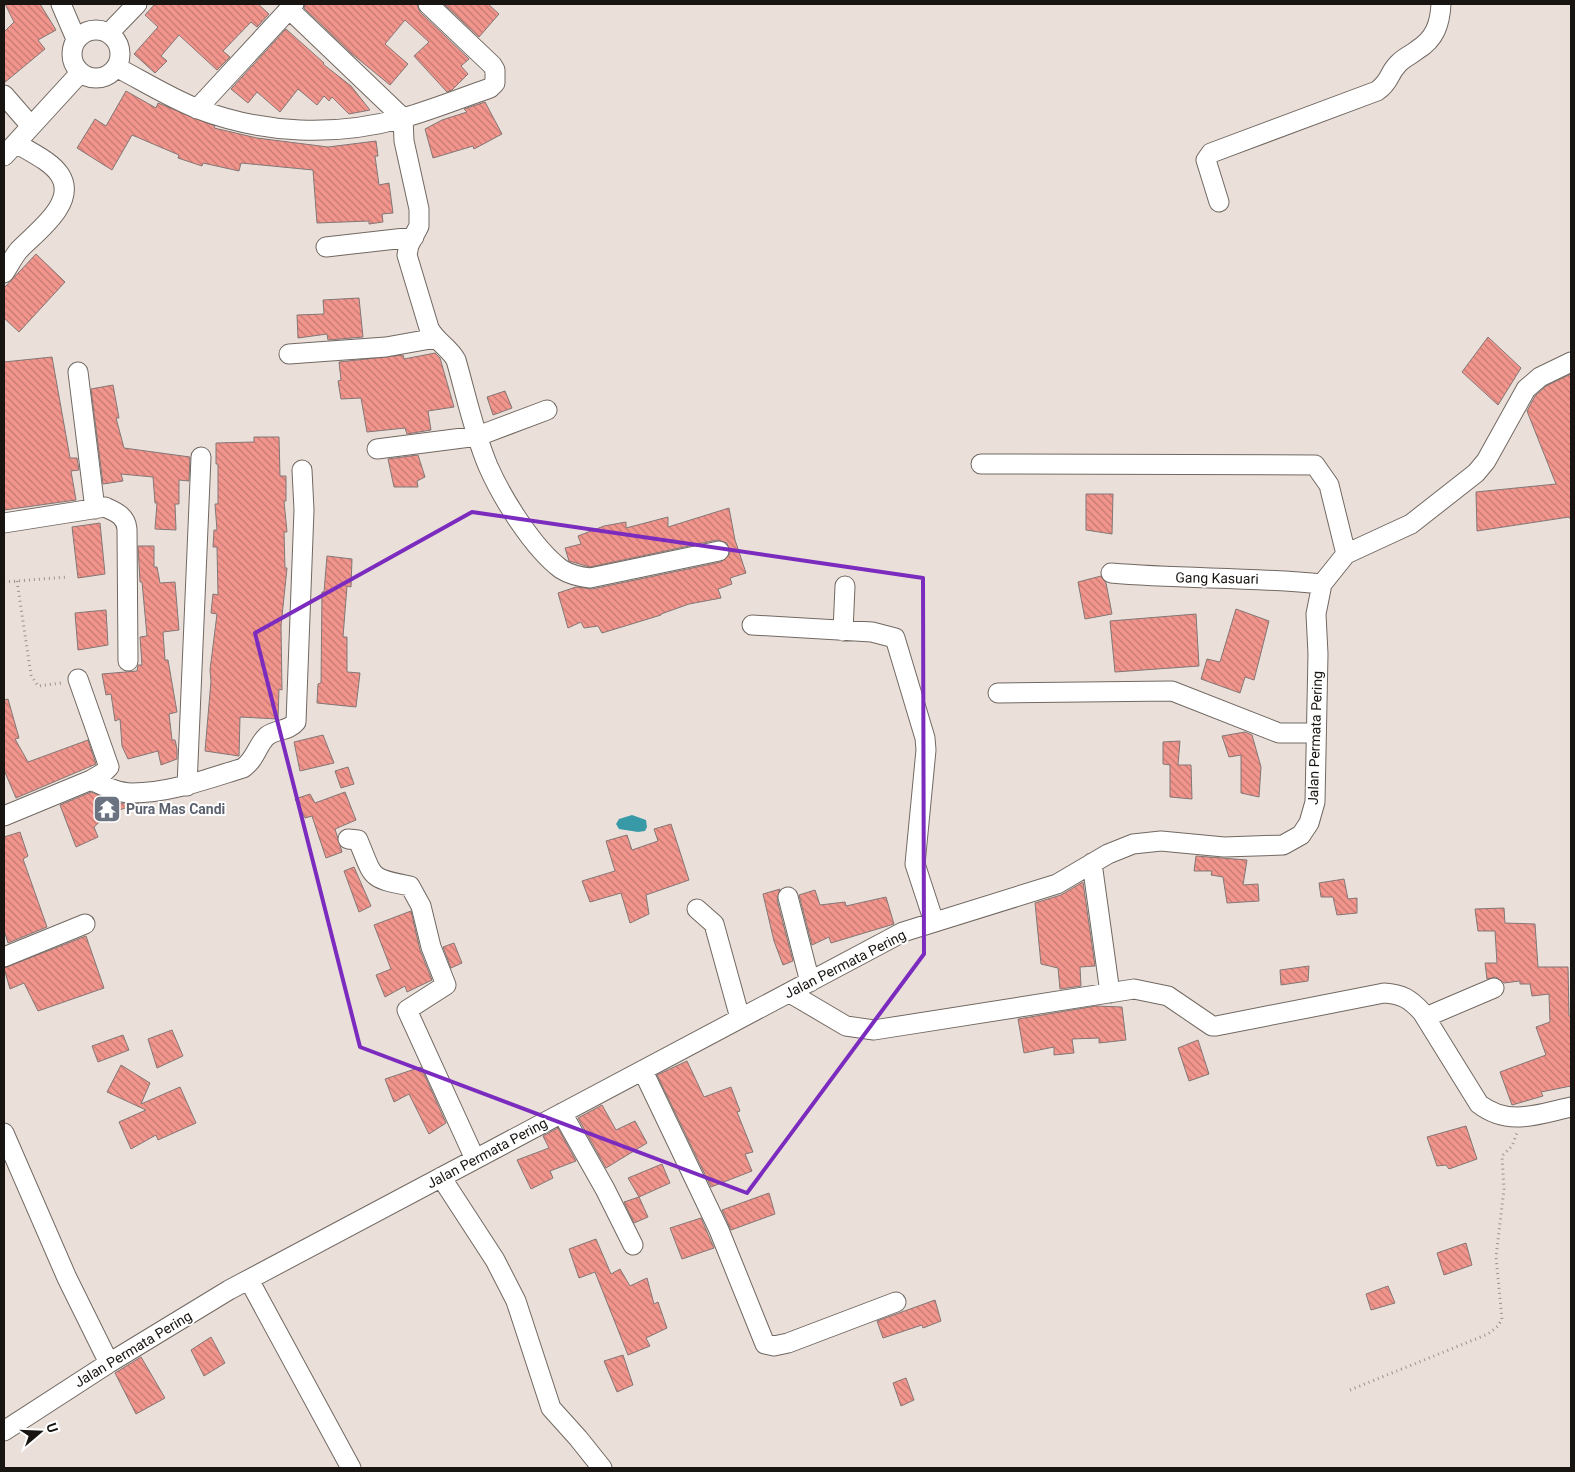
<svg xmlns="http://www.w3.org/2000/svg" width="1575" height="1472" font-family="Roboto,sans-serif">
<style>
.water{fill:#399aa7}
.building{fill:url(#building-back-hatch);stroke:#837776}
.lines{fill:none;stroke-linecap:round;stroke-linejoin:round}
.minor-casing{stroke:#716862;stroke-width:21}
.path{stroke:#9b938e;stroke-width:3;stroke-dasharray:1 4;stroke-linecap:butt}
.minor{stroke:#fff;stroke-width:19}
.marked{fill:none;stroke:#7b2cbf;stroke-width:4;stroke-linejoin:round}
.labels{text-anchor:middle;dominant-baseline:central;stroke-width:4;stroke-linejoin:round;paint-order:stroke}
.street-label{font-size:14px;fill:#171411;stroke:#fff}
.worship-label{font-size:14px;font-weight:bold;fill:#5b616d;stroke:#fff;text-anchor:start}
</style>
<defs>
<pattern id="building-back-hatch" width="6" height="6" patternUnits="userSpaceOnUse" patternTransform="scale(1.25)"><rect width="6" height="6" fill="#f2958c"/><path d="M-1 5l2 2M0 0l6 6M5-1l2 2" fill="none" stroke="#c37871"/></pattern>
</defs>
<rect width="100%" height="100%" fill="#ebe0d9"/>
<path class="water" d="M632,815L646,820L647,827L645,831L638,832L619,829L616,824L619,819Z"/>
<path class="building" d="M5,4H40L56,30L38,40L45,49L4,83V32L14,22Z
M155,4H258L269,14L257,27L251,22L223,51L230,57L217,70L179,35L161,56L167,61L155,73L134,54L158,27L145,15Z
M305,4H417L420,12L469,59L461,66L468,74L452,90L447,92L414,56L429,42L405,20L385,44L408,64L390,85L351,53L304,8Z
M444,4H488L499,14L479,37Z
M286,29L324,63L323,64L351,86L370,110L349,114L332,97L329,101L324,96L317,105L298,89L280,112L257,92L248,103L231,89Z
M126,91L156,108L158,103L215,126L214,128L257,138L328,147L376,141L378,156H375L379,185L389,183L393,213L382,214L383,222L369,224V221L317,223L313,170L241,163L239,171L203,163L202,166L178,158L179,155L132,135L112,170L77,148L95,119L106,126Z
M485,102L502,134L474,149L473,146L433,158L425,129L442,120L467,112L464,109Z
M36,254L65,282L19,332L4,318V288Z
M359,298L363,337L328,340L327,334L298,338L297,315L324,314L323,300Z
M1488,337L1521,368L1498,405L1462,372Z
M435,353L440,358L454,407L428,411L431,430L407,434L405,428L367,432L361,398L341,399L338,381L341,380L339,362L403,355L404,359Z
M52,357L70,458H77L79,470L71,471L76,500L4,510V362Z
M1571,374V520L1569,517L1477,531L1476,492L1556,484L1527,411L1535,396L1546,386Z
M113,385L119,418H116L124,448L190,457L189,481L179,480V504H175L176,530L155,529L157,503H155L153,477L121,474L123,481L103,484L91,389Z
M505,391L512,408L493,415L487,397Z
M254,437H279L280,476H286V501H284L287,532H284L285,568H287L281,626L282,690L279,689L278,719L240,717L239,756L205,751L211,681L210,670L217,614L211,613L213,594L218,595L217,547H213L214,530H217L215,504H218V464H216V443L254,442Z
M418,455L425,477L417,481L418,487H394L388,459Z
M1086,494H1113L1112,534L1086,530Z
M729,508L735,540L746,573L730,578L732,584L718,589L721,598L689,604L661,614V615L602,633L598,626L584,628L581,622L568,628L558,593L576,587L592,589L721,562L730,554L727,543L717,540L590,567L569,561L565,548L581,544L578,536L604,526L626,522V528L668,517V527Z
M100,523L105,574L78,578L72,527Z
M138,546H154V567H157L160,583L175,582L179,630L163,632L165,660H168L177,712L169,714L172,740H175L177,749V759L161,765L158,751L128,759L122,746L120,719L115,721L111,694L106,695L102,674L137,671L138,665H142L140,637L147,636L142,582H140Z
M327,556L352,559L351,587L347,586L343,637H347V672L360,673L356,707L317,703L318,684L321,683L322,592H324Z
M1101,576L1106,583L1112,614L1085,619L1078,582Z
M1236,609L1269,621L1254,680L1245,677L1240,693L1201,679L1207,659L1220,662Z
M106,610L108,645L78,650L75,613Z
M1196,614L1199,666L1115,672L1110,621Z
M8,699L19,738L15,739L28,762L88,740L96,764L16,798L4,770V700Z
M1245,732L1252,735L1261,767L1259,797L1241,793V755L1229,757L1222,736Z
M323,735L334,763L300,771L294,742Z
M1180,741L1178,765H1191L1192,799L1170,797V765L1163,764V742Z
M348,767L354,784L341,788L335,771Z
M91,792L119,803L139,804L109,813L94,827L98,837L76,847L60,805Z
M345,792L356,820L335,829L342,852L326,858L312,816L305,818L295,799L310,794L315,803Z
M671,824L689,880L646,895L649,914L630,923L621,893L590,902L582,881L615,871L606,841L627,835L632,850L658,841L654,829Z
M20,832L28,856L23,859L47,927L8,943L4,930V837Z
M1196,856L1247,860L1243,885L1258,884L1259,901L1227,903L1223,877L1211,875L1212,871H1194Z
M354,867L371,906L359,912L344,871Z
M1344,879L1348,899L1357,898V913L1337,915L1333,897H1321L1319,883Z
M1083,882L1095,966L1080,967L1081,986L1060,989L1058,968L1041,964L1035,903L1061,895Z
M780,889L777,900L793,961L783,965L774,941L763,894Z
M815,890L820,905L845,902L846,906L886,897L894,924L831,943L829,937L812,945L799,895Z
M1504,908L1505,923L1535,924L1538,967H1568L1569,1016H1571V1086L1541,1092L1543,1096L1512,1105L1500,1072L1546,1055L1536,1027L1550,1022L1549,994L1532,996L1530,984H1520V981L1504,983L1496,977L1487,979L1485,963H1497L1495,931H1478L1475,909Z
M411,911L420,950L432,980L407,992L405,986L385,997L376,975L391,969L374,925Z
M86,936L104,988L38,1011L24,983L10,989L4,968Z
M454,943L462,963L451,968L443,947Z
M1309,966L1308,981L1281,985L1280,970Z
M1096,1006L1122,1007L1126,1040L1099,1043V1038L1072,1039L1074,1053L1054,1055V1047L1024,1053L1018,1019Z
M172,1030L183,1056L157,1068L148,1039Z
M123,1035L129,1050L98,1062L92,1046Z
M1198,1040L1209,1074L1189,1081L1178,1048Z
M687,1061L704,1097L731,1087L740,1111L737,1112L753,1152L745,1154L752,1171L711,1187L657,1075Z
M121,1065L150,1083L141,1104L180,1087L196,1123L158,1140L156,1135L131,1149L119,1122L146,1110L107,1092Z
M421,1067L446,1123L429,1134L409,1094L394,1102L385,1079Z
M602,1105L616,1130L635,1121L647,1143L606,1168L578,1118Z
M1466,1126L1477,1159L1449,1169L1446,1165L1437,1166L1427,1137Z
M558,1128L576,1161L550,1171L553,1178L531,1189L517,1160L549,1148L543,1136Z
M662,1164L670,1183L639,1197L628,1178Z
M769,1193L775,1214L731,1230L722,1210Z
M639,1197L648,1217L634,1223L624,1202Z
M701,1218L714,1248L682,1259L670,1228Z
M596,1239L611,1274L620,1269L630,1286L647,1278L654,1304L658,1302L667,1328L646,1338L650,1346L628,1355L595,1272L579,1278L569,1249Z
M1466,1243L1472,1265L1444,1275L1437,1253Z
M1388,1286L1395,1303L1371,1310L1366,1294Z
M935,1300L941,1321L923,1328L922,1325L883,1338L877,1321Z
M211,1337L225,1363L204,1376L191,1350Z
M623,1355L633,1385L617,1392L604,1361Z
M141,1357L165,1398L136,1414L115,1373Z
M906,1378L914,1400L901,1406L893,1383Z"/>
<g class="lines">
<g class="minor-casing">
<path id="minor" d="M61,4L76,39
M289,9L403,118L404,141L419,209V226L409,245L407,255L429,328C435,341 449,347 456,360C466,395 474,433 488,466C502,498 533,548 561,569C569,574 581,577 590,578L719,551
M72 54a24 24 0 1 1 48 0a24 24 0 1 1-48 0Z
M109,33L137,4
M116,67C143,81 170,98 198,109C264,134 335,137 403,118C432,110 461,98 490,88L495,83V70L492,65L428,4
M4,95L31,126
M197,109L294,4
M4,156L80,73
M1219,202L1206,160L1211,153L1377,91C1391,81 1388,74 1398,64C1403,58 1411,55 1417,50C1435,39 1440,24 1441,4
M326,247L414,237
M4,273C9,266 13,257 19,250C35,233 78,203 60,175C51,161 30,152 16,143
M289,354L386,347L436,338
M78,372L95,509
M377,449L478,436L547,410
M981,464L1315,465L1329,485L1346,554
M4,523L105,507C116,512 126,516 127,529L128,661
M1111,573C1181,579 1252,577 1322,584
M752,625L872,632L895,638L925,738L926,750L915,864L934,922
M843,631L845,586
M998,693L1172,691L1279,733H1316
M91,780C104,786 118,793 132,793C170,793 207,779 243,768C256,759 257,745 267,736C276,729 289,731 296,722L304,510L302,470
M187,786L201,457
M4,816L91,780L103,773L109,767L78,679
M348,839L358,840C374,878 368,878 410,886L421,906L431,947L446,985L407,1010L475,1159
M1092,863L1110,993
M788,897L810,982
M697,909L714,924L740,1018
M4,957L85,924
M790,993L846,1026L874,1030L1134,989L1168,996L1212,1026H1216L1384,993C1402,994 1410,999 1422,1012L1479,1104C1509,1127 1538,1114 1571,1107
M1426,1017L1494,988
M643,1071L719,1230L765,1344L774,1346L788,1343L896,1302
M562,1113L605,1189L633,1245
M4,1133L67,1278L109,1363
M441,1177L495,1260L516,1301L551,1408L578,1438L602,1468
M249,1280L351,1468
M4,1431L109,1363L229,1290L903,932L1057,884L1108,854L1133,844L1161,841L1224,847L1283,845L1301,835L1309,823L1315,802L1318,654L1316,614L1322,584L1346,554L1411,524L1476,473L1486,461L1526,389L1540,377L1571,362"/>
</g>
<path class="path" d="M17,581L31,675L38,686L61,683
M4,582L67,577
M1350,1390L1488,1334L1498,1326L1502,1319L1496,1257L1504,1189L1502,1156L1512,1146L1517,1133"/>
<use href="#minor" class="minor"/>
</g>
<path class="marked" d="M472,512L923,578L924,954L747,1193L360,1047L255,633Z"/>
<defs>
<g id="temple-square" transform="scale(1.4375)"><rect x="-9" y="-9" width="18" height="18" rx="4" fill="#6b7280" stroke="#fff"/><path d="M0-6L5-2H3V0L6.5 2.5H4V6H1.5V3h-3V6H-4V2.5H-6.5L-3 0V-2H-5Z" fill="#fff"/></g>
</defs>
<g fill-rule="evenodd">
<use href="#temple-square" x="107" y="809"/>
</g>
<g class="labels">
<g class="street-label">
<text transform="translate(1217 578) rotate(1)">Gang Kasuari</text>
<text transform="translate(1315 738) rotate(-88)">Jalan Permata Pering</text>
<text transform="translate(845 964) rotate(-27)">Jalan Permata Pering</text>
<text transform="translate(487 1153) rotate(-28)">Jalan Permata Pering</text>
<text transform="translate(133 1349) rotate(-31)">Jalan Permata Pering</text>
</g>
<g class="worship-label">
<text x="126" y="809">Pura Mas Candi</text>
</g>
</g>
<rect width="1575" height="1472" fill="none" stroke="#171411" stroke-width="10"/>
<g transform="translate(40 1432) rotate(71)" stroke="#ffffff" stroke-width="4" paint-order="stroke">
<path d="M0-4L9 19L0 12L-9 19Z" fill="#171411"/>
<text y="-8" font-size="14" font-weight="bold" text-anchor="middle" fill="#171411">U</text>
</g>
</svg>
